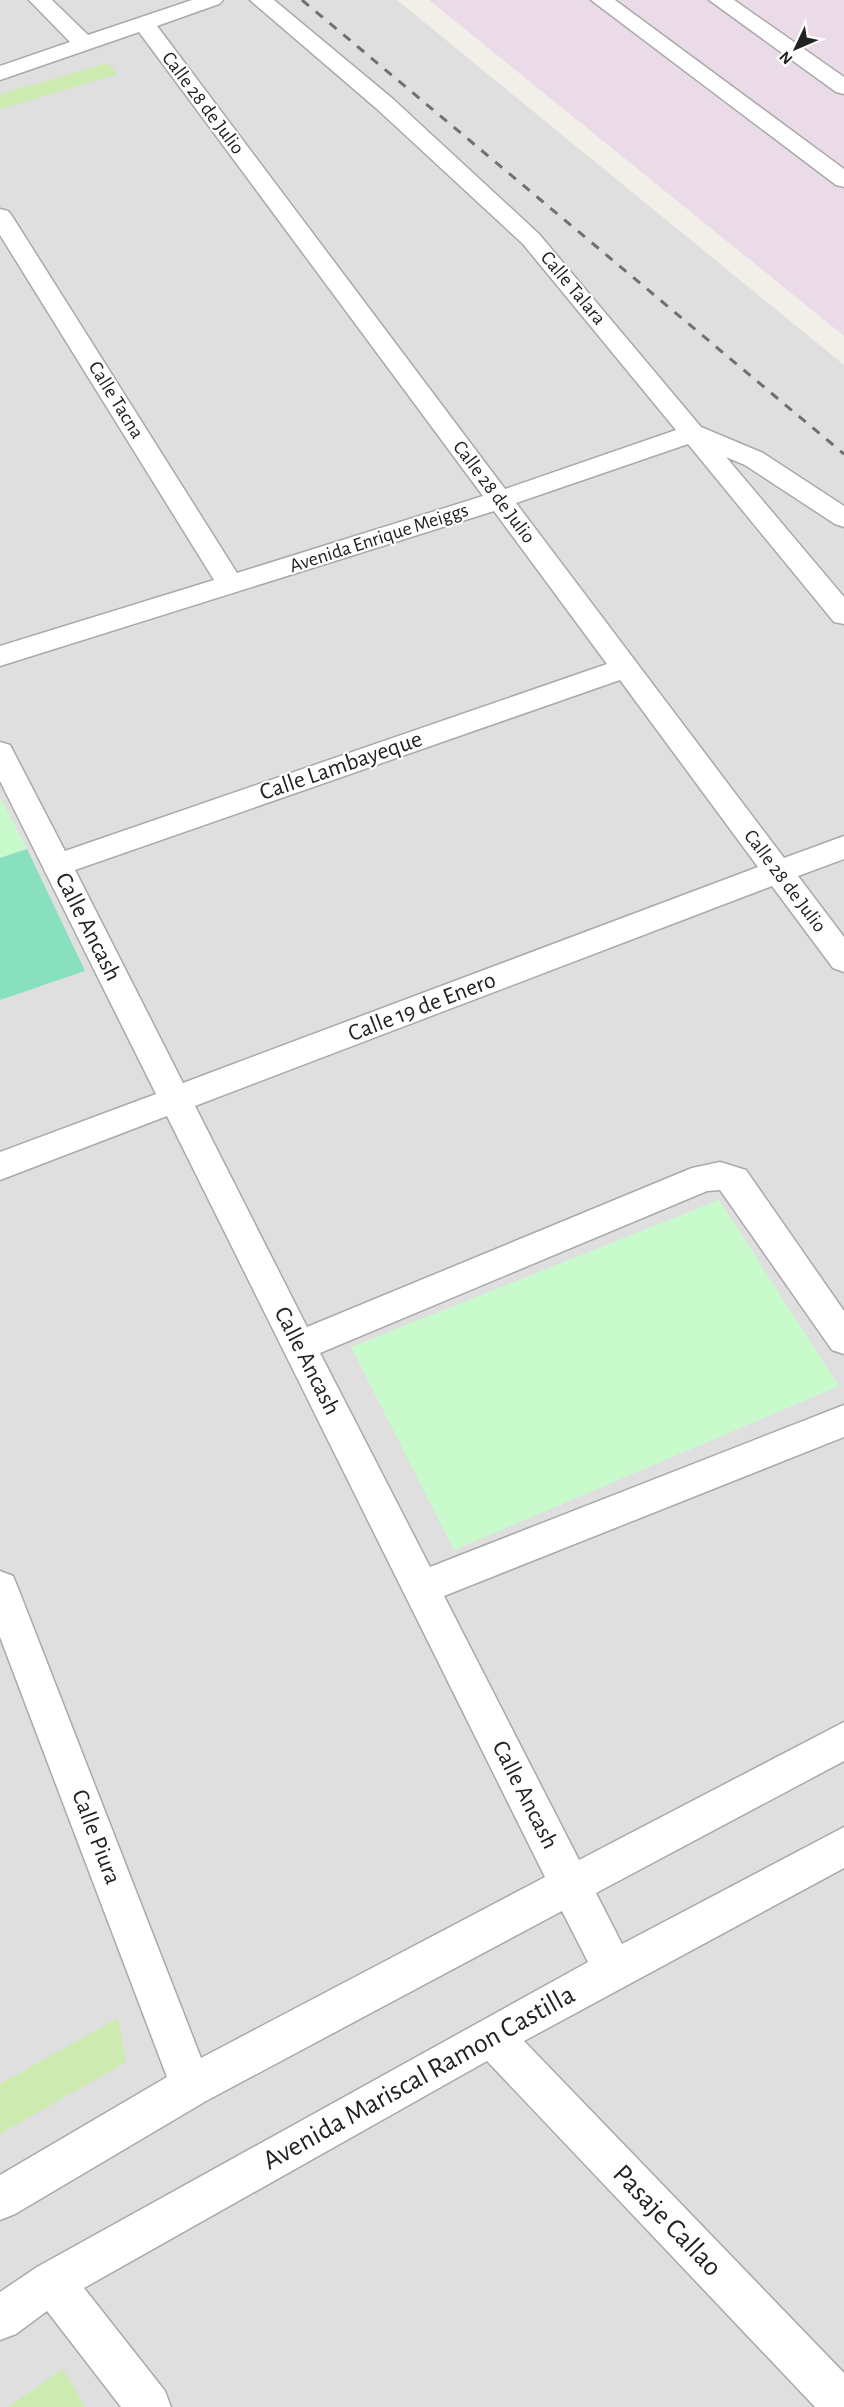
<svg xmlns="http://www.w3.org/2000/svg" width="844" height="2407" font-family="'Alegreya Sans',sans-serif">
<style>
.residential{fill:#e0dfdf}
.industrial{fill:#ebdbe8}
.grass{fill:#cdebb0}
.park{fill:#c8facc}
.pitch{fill:#88e0be}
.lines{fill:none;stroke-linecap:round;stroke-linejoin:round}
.minor-casing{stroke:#a9a9a9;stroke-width:3}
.minor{fill:#fff;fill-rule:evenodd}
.rail{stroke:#707070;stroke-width:3;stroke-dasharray:9 9;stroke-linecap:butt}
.labels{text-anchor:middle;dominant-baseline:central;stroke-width:4.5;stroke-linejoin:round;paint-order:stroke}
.far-street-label{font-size:20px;fill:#222;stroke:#fff}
.street-label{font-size:24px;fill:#222;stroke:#fff}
.near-street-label{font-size:28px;fill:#222;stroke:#fff}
</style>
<rect width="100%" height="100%" fill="#f2efe9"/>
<path class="residential" d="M0,0H397L844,365V2407H0Z"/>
<path class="industrial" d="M429,0H844V336Z"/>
<path class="grass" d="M108,63L118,74L0,109V94Z
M118,2018L126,2062L0,2134V2084Z
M63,2369L85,2407H8Z"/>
<path class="park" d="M0,797L27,849L0,858Z
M719,1200L839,1386L454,1550L351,1347Z"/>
<path class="pitch" d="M27,849L85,971L0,1000V858Z"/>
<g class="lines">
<g class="minor-casing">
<path id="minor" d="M29,0H52L88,35L192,0H223L219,4L157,26L505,489L676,430L523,244L377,109L250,0H274L393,99L539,234L701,427L763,453L844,506V527L835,524L745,465L726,457L844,597V624L834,622L688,444L516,503L784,858L844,836V859L798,876L844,937V972L833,968L772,886L195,1106L307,1327L692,1168L720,1162L746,1170L844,1311V1354L832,1350L720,1190L707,1191L320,1353L430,1567L844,1405V1437L444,1596L579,1860L844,1722V1761L596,1893L622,1944L844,1827V1868L524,2041L844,2373V2407H815L487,2061L84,2288L165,2391L171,2407H121L47,2311L16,2334L0,2340V2292L37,2267L588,1962L562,1911L206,2101L15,2214L0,2220V2175L167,2077L0,1637V1571L13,1576L18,1588L201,2058L545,1877L167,1116L0,1180V1152L156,1094L0,781V742L10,745L65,851L607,664L494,511L0,666V646L214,580L0,235V209L8,211L12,216L237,573L483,496L139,32L0,80V66L70,42ZM620,680L758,867L183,1083L75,870Z
M591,0H615L844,169V187L836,185Z
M709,0H734L844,77V94L836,92Z"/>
</g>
<use href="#minor" class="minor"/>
<path class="rail" d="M302,0L844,454"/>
</g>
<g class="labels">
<g class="far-street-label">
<text transform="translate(203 103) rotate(53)">Calle 28 de Julio</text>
<text transform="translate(573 288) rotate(50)">Calle Talara</text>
<text transform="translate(116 400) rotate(58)">Calle Tacna</text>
<text transform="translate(494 492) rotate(53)">Calle 28 de Julio</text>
<text transform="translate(379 538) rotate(-18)">Avenida Enrique Meiggs</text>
<text transform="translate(785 881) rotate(53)">Calle 28 de Julio</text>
</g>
<g class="street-label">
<text transform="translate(341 766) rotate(-19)">Calle Lambayeque</text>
<text transform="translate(88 927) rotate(63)">Calle Ancash</text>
<text transform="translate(422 1007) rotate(-21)">Calle 19 de Enero</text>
<text transform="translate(307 1361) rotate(63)">Calle Ancash</text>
<text transform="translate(525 1795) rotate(63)">Calle Ancash</text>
<text transform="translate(96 1837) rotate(69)">Calle Piura</text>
</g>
<g class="near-street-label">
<text transform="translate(419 2078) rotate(-29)">Avenida Mariscal Ramon Castilla</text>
<text transform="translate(667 2221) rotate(46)">Pasaje Callao</text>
</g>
</g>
<g transform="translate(796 48) rotate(226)" stroke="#ffffff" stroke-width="4.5" paint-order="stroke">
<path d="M0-4.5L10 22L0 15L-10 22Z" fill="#222222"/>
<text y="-9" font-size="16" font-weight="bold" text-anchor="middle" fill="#222222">N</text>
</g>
</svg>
